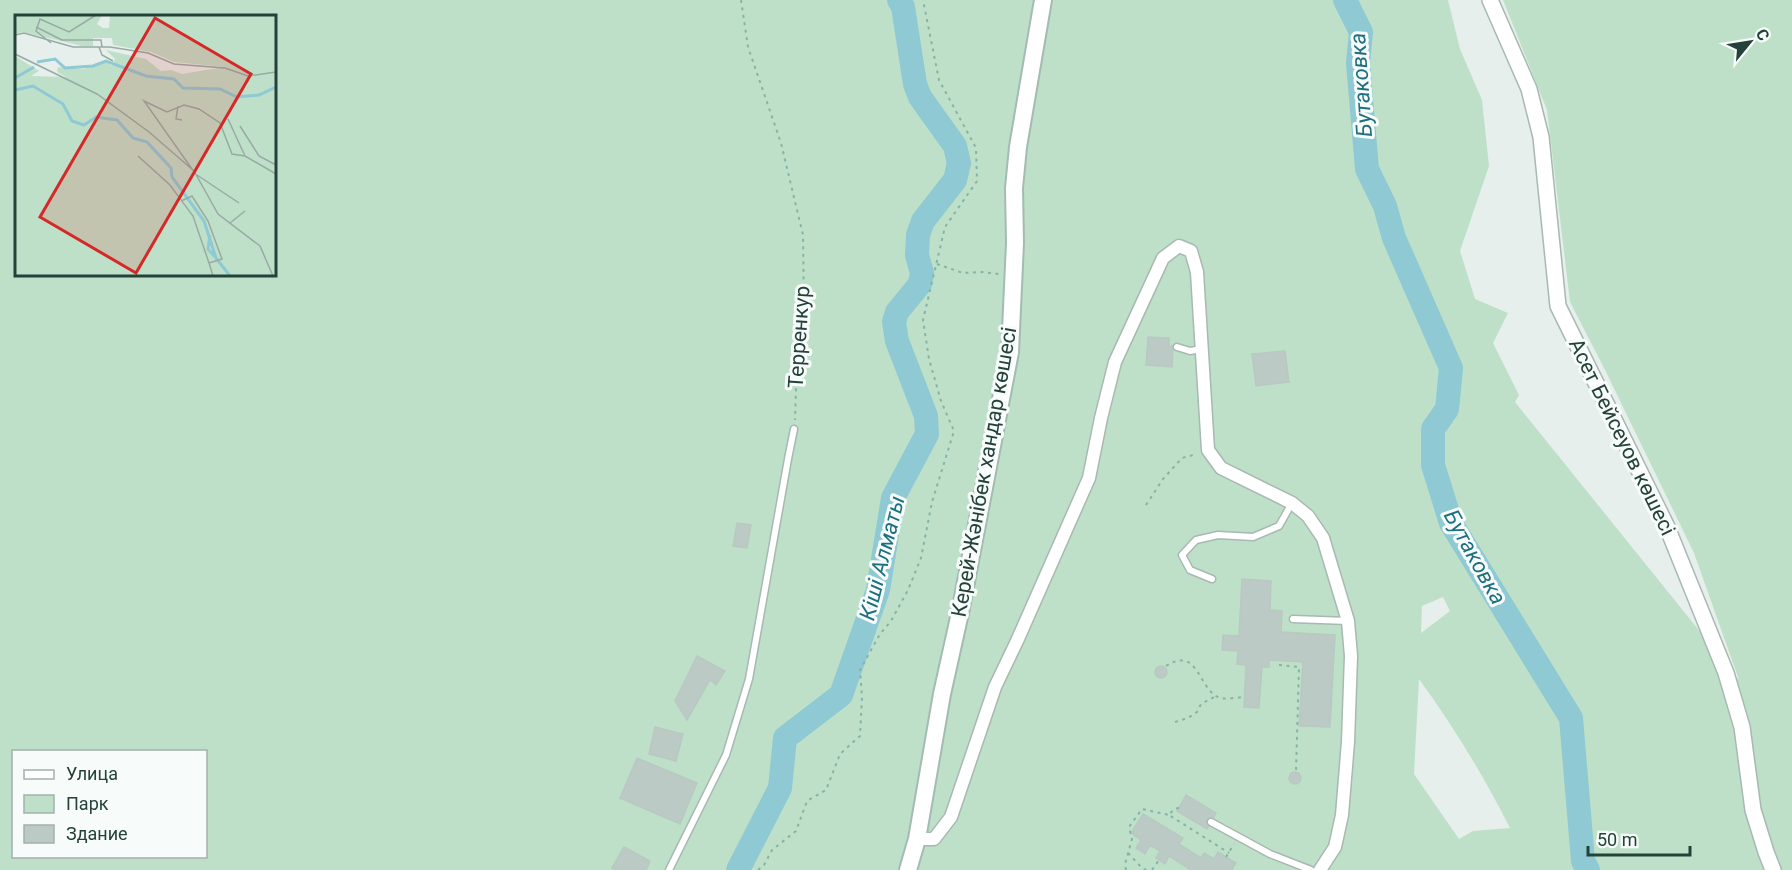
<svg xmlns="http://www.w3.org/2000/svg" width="1792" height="870" font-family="Roboto,sans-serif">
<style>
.green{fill:#bfe0c8;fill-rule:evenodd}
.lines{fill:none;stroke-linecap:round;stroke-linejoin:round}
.river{stroke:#8ec9d4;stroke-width:24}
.building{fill:#bbcac4;stroke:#b8c9c2;stroke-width:1.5}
.service-casing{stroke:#a8b8b2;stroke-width:9}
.minor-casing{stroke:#a8b8b2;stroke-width:15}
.tertiary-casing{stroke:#a8b8b2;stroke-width:18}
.secondary-casing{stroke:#a4bbb3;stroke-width:20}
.path{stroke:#86b3a5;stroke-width:2;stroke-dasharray:3 4.5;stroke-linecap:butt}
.service{stroke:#fff;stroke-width:6}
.minor{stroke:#fff;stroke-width:12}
.tertiary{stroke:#fff;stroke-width:15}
.secondary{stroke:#fff;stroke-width:16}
.labels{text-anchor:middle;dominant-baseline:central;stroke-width:6;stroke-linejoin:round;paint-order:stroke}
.street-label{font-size:21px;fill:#24423a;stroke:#f7fbf9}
.water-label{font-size:22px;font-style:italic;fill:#1c6f80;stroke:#f7fbf9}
.inset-river{fill:none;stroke:#8ec9d4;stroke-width:3}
.inset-road{fill:none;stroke:#98aaa4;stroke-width:1.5}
.view{fill:#d62828;fill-opacity:0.15;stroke:#d62828;stroke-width:3}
.inset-edge{fill:none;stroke:#24423a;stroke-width:3}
</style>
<rect width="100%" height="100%" fill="#e6efeb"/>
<path class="green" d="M0,0H1448L1460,49L1482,100L1489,166L1460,251L1475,299L1508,313L1493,343L1519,395L1515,402L1739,680L1694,553L1606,372L1570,302L1547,110L1503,0H1792V870H0ZM16,16H274V274H16ZM1443,597L1450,611L1421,633L1422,606ZM1419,679C1454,727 1483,775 1510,828L1473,831L1459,839L1414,774ZM14,752H206V856H14Z"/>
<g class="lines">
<path class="river" d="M1345,0L1361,32L1358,63L1367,169L1385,206L1394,238L1451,368L1447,409L1433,429V465L1451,523L1571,718L1583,861L1588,870
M738,870L780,788L785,738L841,695L878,590L893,498L927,434L926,416L897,341L894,322L897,312L920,284L922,273L917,255L918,235L923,221L955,180L959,163L955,146L920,97L915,84L903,7L899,0"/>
</g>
<path class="building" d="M1148,337L1169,338V346H1173L1172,367L1146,365Z
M1285,351L1289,382L1256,386L1252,354Z
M737,523L751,525L747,548L733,546Z
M1242,579L1271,581L1270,610L1282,611L1281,632L1335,635L1330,727L1299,726L1303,662L1269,660V667H1262L1259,708L1244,707L1246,665L1237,664L1238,651L1222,650L1223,635L1239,636Z
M697,656L725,671L716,685L710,680L687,720L675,701Z
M1155 672a6 6 0 1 1 12 0a6 6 0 1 1-12 0Z
M655,727L683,734L676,761L649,754Z
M637,758L697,783L680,824L620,798Z
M1289 778a6 6 0 1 1 12 0a6 6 0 1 1-12 0Z
M1186,795L1216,813L1207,829L1177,811Z
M1143,814L1183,838L1179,844L1201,858L1204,853L1214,859L1218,852L1236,863L1232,870H1191L1169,856L1165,864L1156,858L1160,851L1150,845L1145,854L1136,848L1141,840L1131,833Z
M624,847L650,861L646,870H615L612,868Z"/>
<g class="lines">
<g class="service-casing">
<path id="service" d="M1177,347L1190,351L1202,349
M1212,579L1190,570L1182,555L1196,540L1218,535L1253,537L1279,526L1292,503
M1293,619L1348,621
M1211,822L1270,854L1311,870
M669,870L726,755L749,679L788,459L794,429"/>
</g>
<g class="minor-casing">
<path id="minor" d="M917,839H934L951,817L995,687L1017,641L1089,478L1101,418L1115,362L1163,258L1179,246L1191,251L1197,272L1208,450L1221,468L1292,503L1308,516L1323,538L1348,621L1351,656L1348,742L1342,815L1335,847L1320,870"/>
</g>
<g class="tertiary-casing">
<path id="tertiary" d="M1490,0L1529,89L1541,137L1558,306L1667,527L1726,673L1742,727L1753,810L1766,852L1773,870"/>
</g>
<g class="secondary-casing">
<path id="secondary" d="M908,870L917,839L942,694L960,613L1010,352L1015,243L1014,188L1018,147L1043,0"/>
</g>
<path class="path" d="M741,0L748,47L781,143L803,235L804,306L797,359L795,420
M937,264L963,273L981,272L999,274
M1146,505L1163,479L1182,458L1197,454
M1279,665L1299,667L1296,771
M1166,666C1197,646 1198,685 1216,696C1224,701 1236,697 1245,697
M1175,722L1188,718L1197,712L1201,704L1216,696
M1179,808L1174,809L1169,815L1229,853
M1128,853L1143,869L1148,870
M1226,857L1234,844
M758,870L764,865L772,850L796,831L807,801L826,790L840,754L860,736L862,697L860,670L880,634L891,621L908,590L921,558L932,502L954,431L941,401L929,359L923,320L945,227L977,181L976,148L939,80L923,0
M1126,870L1125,864L1132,839L1129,827L1142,809L1169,815
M1152,870L1159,860"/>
<use href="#service" class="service"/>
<use href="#minor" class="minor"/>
<use href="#tertiary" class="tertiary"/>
<use href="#secondary" class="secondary"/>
</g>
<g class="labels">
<g class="street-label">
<text transform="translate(799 337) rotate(-86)">Терренкур</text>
<text transform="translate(1622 437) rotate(64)">Асет Бейсеуов көшесі</text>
<text transform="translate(984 472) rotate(-80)">Керей-Жәнібек хандар көшесі</text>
</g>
<g class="water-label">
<text transform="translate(1361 85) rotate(-94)">Бутаковка</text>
<text transform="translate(1475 557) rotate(61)">Бутаковка</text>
<text transform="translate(882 558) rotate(-76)">Кіші Алматы</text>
</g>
</g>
<g transform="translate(15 15)">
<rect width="261" height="261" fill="#e6efeb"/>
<path d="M2,0H87L82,9L88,13H94L95,0H261V261H0V41L24,56L16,61L51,62L42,57L43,52L69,54L91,46L97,51L100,44L91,35L131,44L146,56L156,55L167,59L209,52L159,47L136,37L98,30L97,23H78V31H67L8,17L0,19Z" fill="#bfe0c8"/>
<path class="inset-river" d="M22,47L40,44L50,53L78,51L91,46L131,61L159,64L168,73L205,74L222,82L244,80L261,72M0,63L19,52M0,75L18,71L48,89L57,106L69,110L81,102L102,105L118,123L132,127L156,153L157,162L189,206L201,243L215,261M195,220L193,234L200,242"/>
<path class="inset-road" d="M21,12L47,25H86L87,32M0,20L9,18L58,32H95L133,38L159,49L210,53L233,61L261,57M36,28L21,16L25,4L54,17L81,0M84,32L87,40L98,46M0,39L82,79L134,117L179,156L203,199L245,231L258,261M163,91L161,104L167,105M213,104L230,141M225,111L244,141L261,150M123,141L155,170L178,201L194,248M177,154L129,86L152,97L169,90L184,94L205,108L217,139L230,141L261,159M182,160L224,188M166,186L177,181L193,206L207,244L194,248L198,261M215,208L230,196"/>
<path class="view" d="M140,3L236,59L121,258L25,202Z"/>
<rect width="261" height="261" class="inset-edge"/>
</g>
<rect x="12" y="750" width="195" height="108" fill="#f7fbf9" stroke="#a3b1ad" stroke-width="1.5"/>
<rect x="24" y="770" width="30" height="9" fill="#ffffff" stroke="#a3b1ad" stroke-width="1.5"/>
<text x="66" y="780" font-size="18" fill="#24423a">Улица</text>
<rect x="24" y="795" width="30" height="18" fill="#bfe0c8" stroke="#a3b1ad" stroke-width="1.5"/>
<text x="66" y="810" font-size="18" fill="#24423a">Парк</text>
<rect x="24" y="825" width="30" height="18" fill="#bbcac4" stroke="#a3b1ad" stroke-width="1.5"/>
<text x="66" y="840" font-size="18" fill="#24423a">Здание</text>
<g transform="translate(1750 42) rotate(60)" stroke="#f7fbf9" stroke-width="4.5" paint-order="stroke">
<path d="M0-4.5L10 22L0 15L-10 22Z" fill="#24423a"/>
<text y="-9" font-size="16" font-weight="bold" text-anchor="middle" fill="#24423a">С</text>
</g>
<path d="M1588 846v9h102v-9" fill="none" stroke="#24423a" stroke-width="3"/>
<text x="1597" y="846" font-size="18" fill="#24423a" stroke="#f7fbf9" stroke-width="4.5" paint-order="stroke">50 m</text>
</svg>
